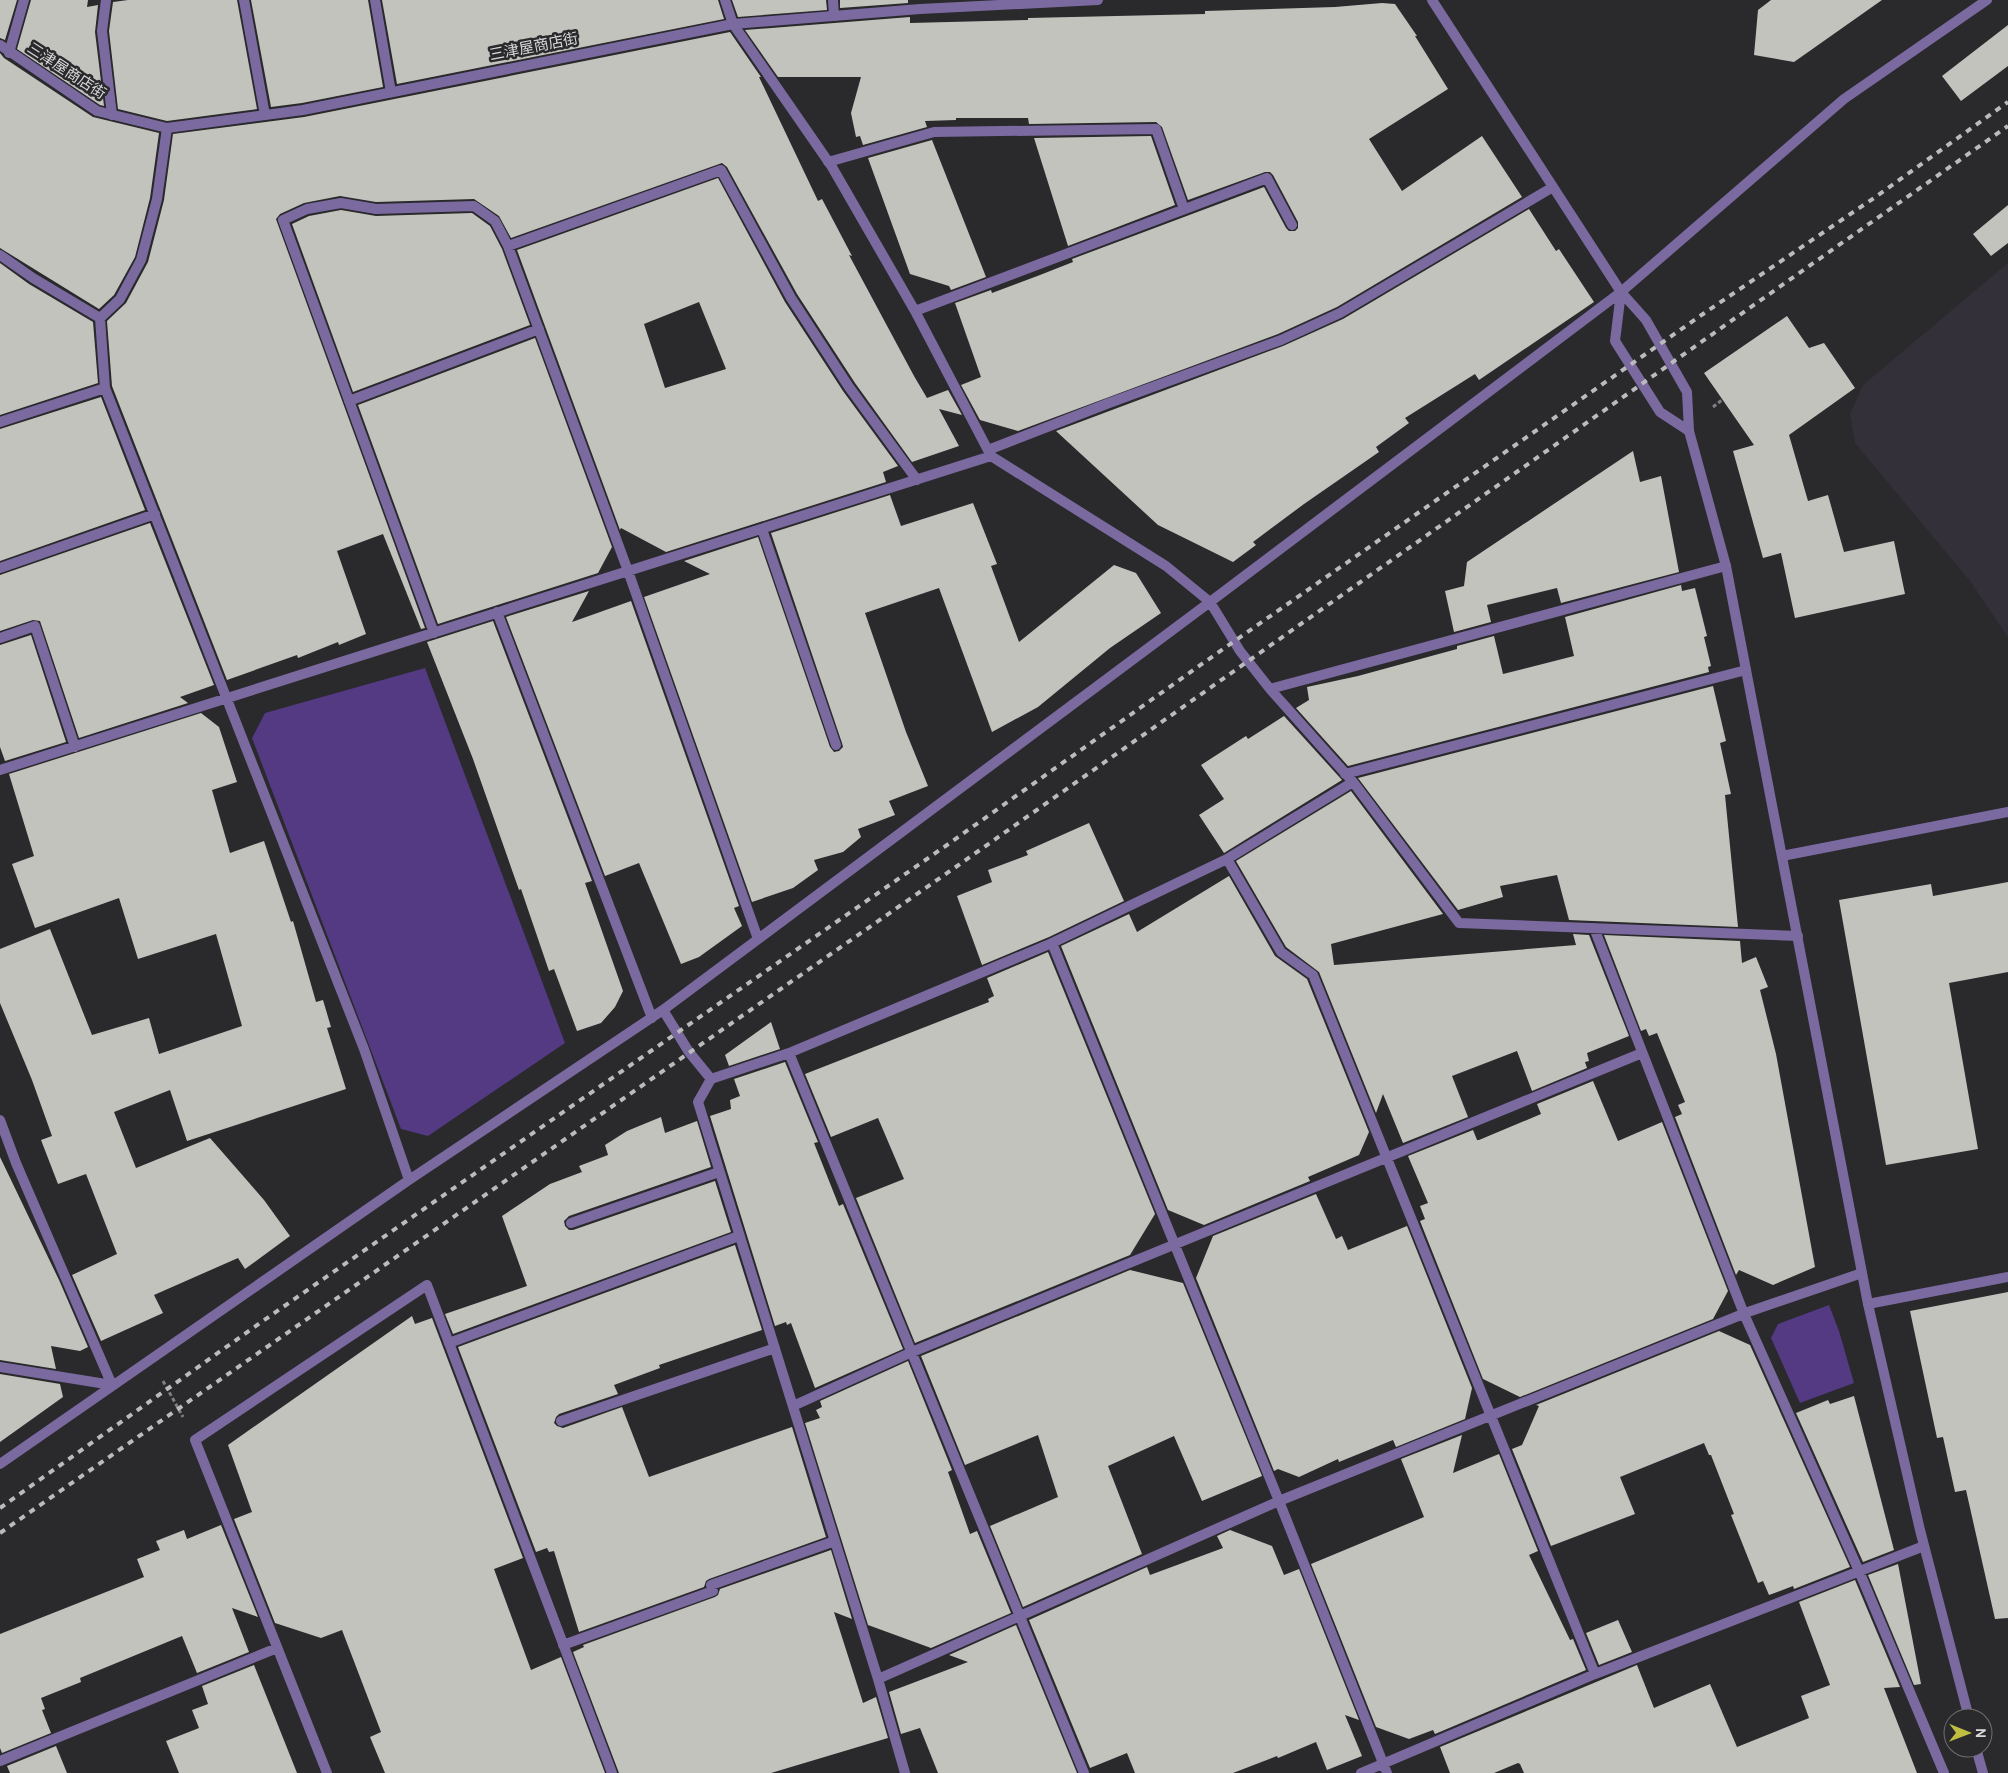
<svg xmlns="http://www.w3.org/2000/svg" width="2008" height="1773" font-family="Overpass,'Noto Sans JP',sans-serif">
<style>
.built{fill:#333039}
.green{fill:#543983}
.building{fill:#c3c3be;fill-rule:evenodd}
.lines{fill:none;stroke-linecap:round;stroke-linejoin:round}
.path{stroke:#7f7e81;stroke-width:3;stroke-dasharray:4 2.5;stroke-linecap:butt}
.service{stroke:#7b6aa0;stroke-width:10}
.pedestrian{stroke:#7b6aa0;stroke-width:10}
.minor{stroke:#7b6aa0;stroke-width:10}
.tertiary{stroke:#7b6aa0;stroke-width:10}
.rail{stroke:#bbbabc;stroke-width:4;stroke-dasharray:6 6;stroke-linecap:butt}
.labels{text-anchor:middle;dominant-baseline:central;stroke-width:5;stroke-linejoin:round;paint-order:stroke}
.street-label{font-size:15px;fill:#d8d7d9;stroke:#2a292c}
</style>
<rect width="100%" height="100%" fill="#2a292c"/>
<path class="built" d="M2008,263V637L1970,581L1855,443L1850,414L1863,385Z"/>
<path class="green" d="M425,668L565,1043L428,1136L401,1129L252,738L265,713Z
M1829,1305L1839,1331L1854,1383L1800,1403L1771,1338L1778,1324Z"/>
<path class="building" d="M0,0H17L5,40L0,38Z
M31,0H88L87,7L98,5L95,32L104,106L100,105L17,49Z
M128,0H237L257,109L167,121L118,109L109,31L113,2Z
M251,0H368L383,87L302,103L271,107Z
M382,0H718L724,19L397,84Z
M732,0H826L827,10L738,17Z
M840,0H908V3L840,8Z
M1771,0H1882L1794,62L1754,55L1758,10Z
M1382,3L1395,4L1417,36H1415L1448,89L1369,139L1402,191L1482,136L1522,197L1337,307L1278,334L1018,431L980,420L961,385L981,377L955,303L991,290L992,293L1040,275L1073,262L1072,259L1264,187L1286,228L1289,231H1295L1298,228V222L1273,175L1270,172H1265L1188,200L1162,127L1156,122L1029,124L1028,118H956V120L925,121L927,127L863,145L860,136L856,137L851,113L861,77H778L745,30L910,17V23L1028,20V18L1205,14V11L1335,7Z
M2008,25V66L1961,101L1942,76Z
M730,32L761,77H759L818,201L822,199L852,256L849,255L914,376L927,398L948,390L962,415L939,409L959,446L912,462L855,383L797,294L727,167L722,163L511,238L499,216L474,199L376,202L340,196L304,203L280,214L276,219L277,222L425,628L421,629L383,534L337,551L366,634L339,645L338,642L298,658L297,655L227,680L112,386L107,321L126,303L148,262L164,200L173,134L304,117Z
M0,53L4,58L93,117L159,133L150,198L135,257L114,295L99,309L0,248Z
M1151,136L1175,205L1068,246L1034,138Z
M932,140L986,277L951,290L949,286L910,274L868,158Z
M718,178L785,302L843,391L898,466L883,472L886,482L666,552L621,528L620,530L517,250ZM699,302L726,369L665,388L644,324Z
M2008,205V243L1991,256L1973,234Z
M1529,209L1556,251L1559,249L1594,302L1479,380L1475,374L1405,418L1409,423L1376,447L1379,452L1304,504L1253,542L1256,545L1233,562L1158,525L1056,431L1283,346L1343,319Z
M341,210L376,216L472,213L490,226L502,249L530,325L353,392L292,224L309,216Z
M0,263L29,284L93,322L98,383L0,415Z
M1787,316L1809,348L1824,343L1855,388L1789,435L1808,501L1828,495L1844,552L1894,541L1905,594L1795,618L1781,553L1763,558L1733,451L1754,445L1704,373Z
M535,338L612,547L598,573L438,624L358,405Z
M101,397L145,510L0,561V429Z
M1633,451L1640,482L1661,476L1679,572L1561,603L1557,588L1487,605L1491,622L1454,632L1445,591L1464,586L1467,562Z
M890,495L901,526L973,503L997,564L991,566L1019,642L1114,565L1136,573L1161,613L1110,648L1038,707L992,732L939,588L865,613L906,732L928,786L889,801L895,815L858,829L861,837L843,852L814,860L818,870L793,888L752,902L644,597L710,574L684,561L758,537L830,747L834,752L839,751L843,747L842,743L771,533Z
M150,523L214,685L180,697L188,703L79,738L40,621L33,620L0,631V575Z
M1681,585L1682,591L1695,588L1707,636L1704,637L1711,666L1708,667L1709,672L1348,766L1296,708L1309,700L1307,687L1358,676L1457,649V646L1494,636L1503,674L1574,656L1565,617Z
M589,591L572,622L631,601L739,906L734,908L742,926L699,957L681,964L639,863L605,876L506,617Z
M493,621L592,881L585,883L623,991L615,1007L601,1023L577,1031L554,969L549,971L521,889L519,890L473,759L427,642Z
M31,635L66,742L5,761L0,747V645Z
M1713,686L1726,741L1720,743L1731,794L1725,795L1738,927L1569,920L1557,875L1500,886L1503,897L1458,910L1358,778Z
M201,713L219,727L237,782L212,790L230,853L264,841L291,922L293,921L316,1002L323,1000L331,1027L327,1028L346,1089L187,1141L170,1090L114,1112L136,1168L210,1138L264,1200L290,1236L245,1269L238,1258L154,1295L163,1313L101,1341L72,1275L117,1254L86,1174L58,1184L41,1140L52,1136L32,1080L0,1003V949L50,929L92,1035L149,1018L159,1054L242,1026L216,934L138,959L119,898L35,928L12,864L34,856L9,774Z
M1284,716L1342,780L1224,853L1199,815L1224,799L1201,765L1246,736L1248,739Z
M1351,791L1443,914L1331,944L1334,965L1576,945L1573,934L1589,935L1629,1036L1587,1053L1589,1061L1585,1062L1587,1068L1532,1091L1517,1051L1452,1076L1468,1117L1403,1143L1383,1094L1376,1113L1319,972L1286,947L1236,861Z
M1089,823L1124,901L1049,937L982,965L957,896L992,882L988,870L1028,855L1026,851Z
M1229,876L1275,956L1307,979L1369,1132L1359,1155L1308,1177L1310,1181L1204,1225L1168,1210L1061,946L1129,914L1137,932Z
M2008,882V972L1949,983L1978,1149L1886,1165L1839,900L1931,884L1933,896Z
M1604,935L1740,941L1742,963L1756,957L1768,987L1760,990L1776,1054L1815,1267L1773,1285L1739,1270L1736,1275L1675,1117L1682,1114L1678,1105L1685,1102L1657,1033L1649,1036L1646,1029L1641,1031Z
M1048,952L1155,1214L1130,1255L915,1343L856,1198L904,1179L878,1118L831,1137L805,1074L989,1002L988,999L994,996L987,978Z
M771,1022L780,1049L729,1066L725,1055Z
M785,1062L818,1142L814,1143L839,1206L843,1204L903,1349L815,1388L791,1323L787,1325L786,1322L775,1326L710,1116L731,1109L730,1100L740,1096L734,1079Z
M1593,1081L1618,1141L1662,1122L1728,1291L1713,1319L1520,1397L1483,1379L1420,1221L1425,1219L1420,1206L1428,1203L1408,1156L1473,1130L1477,1140H1479L1541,1114L1537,1104Z
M661,1117L665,1133L697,1121L711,1167L569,1216L564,1221L565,1226L569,1230H573L715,1181L731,1232L453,1334L445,1314L527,1286L502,1216L550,1184L582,1172L579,1166L608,1155L605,1145L627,1131Z
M0,1157L59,1280L88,1347L80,1351L51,1346L56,1369L0,1360Z
M1316,1194L1336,1239L1342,1236L1348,1250L1407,1226L1472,1388L1465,1419L1396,1447L1393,1440L1339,1462L1338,1459L1299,1477L1278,1469L1274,1471L1196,1278L1213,1236Z
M735,1245L762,1330L659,1365L660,1368L614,1385L618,1394L559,1414L556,1417L554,1423L557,1426L563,1428L622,1407L649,1477L792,1427L826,1537L709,1579L706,1581L704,1587L579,1632L554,1551L549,1552L547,1548L536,1552L458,1347Z
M1130,1270L1183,1283L1262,1476L1202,1501L1174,1436L1108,1466L1142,1554L1023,1607L990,1526L1058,1497L1038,1435L965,1465L921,1356Z
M2008,1292V1618L1995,1619L1966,1490L1955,1492L1943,1437L1937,1438L1910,1311Z
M412,1316L415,1324L432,1318L523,1558L494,1569L531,1670L561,1657L605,1773H385L370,1737L381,1732L342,1630L321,1638L275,1623L234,1519L252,1512L228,1445Z
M1719,1331L1750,1345L1850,1567L1794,1589L1793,1586L1769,1595L1763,1581L1758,1583L1731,1515L1734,1514L1711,1455H1709L1704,1443L1620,1477L1635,1514L1551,1546L1512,1449L1522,1445L1539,1406L1536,1405Z
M908,1361L952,1470L948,1472L970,1534L977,1531L1011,1613L931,1648L868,1625L805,1423L820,1418L816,1410L822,1407L820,1401Z
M0,1374L60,1384L63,1397L0,1442Z
M1854,1396L1894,1550L1863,1562L1796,1413L1828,1400L1830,1404Z
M1462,1435L1453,1473L1499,1454L1538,1551L1529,1555L1570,1640L1573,1639L1586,1670L1435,1734L1433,1730L1409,1739L1376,1727L1311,1564L1424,1517L1401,1459Z
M221,1525L258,1617L232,1608L249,1652L197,1673L182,1636L80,1678L81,1682L41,1698L45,1709L42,1710L51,1733L2,1753L0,1748V1634L144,1577L137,1559L160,1550L156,1541L184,1530L187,1539Z
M1230,1530L1272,1546L1284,1575L1299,1569L1359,1720L1345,1715L1362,1756L1327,1770L1316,1742L1278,1758L1277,1756L1233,1773H1135L1127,1753L1090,1768L1029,1620L1147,1567L1150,1575L1223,1548L1217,1536Z
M831,1550L852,1619L834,1612L863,1703L876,1697L888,1738L771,1773H619L573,1652L584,1647L583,1645L715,1597L718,1595L720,1589Z
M1898,1564L1899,1569L1921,1684L1914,1685L1868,1575Z
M1855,1580L1900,1687L1884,1688L1917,1773H1524L1520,1764L1518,1763L1494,1773H1450L1440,1747L1637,1665L1654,1708L1710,1684L1737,1747L1809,1718L1801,1696L1830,1685L1799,1602Z
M1618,1620L1632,1652L1599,1665L1586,1633Z
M1016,1625L1077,1773H938L920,1728L901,1734L889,1692L968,1662L949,1655Z
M254,1665L297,1773H179L166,1741L199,1728L192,1710L208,1704L202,1686Z
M56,1746L67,1773H10L7,1766Z"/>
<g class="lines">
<path class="path" d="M1713,407L1722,400
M163,1381L183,1417"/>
<path class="service" d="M571,1223L719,1172
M449,1343L739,1236"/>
<path class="pedestrian" d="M0,45L97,111L167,128L303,110L733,24L920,9L1098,0"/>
<path class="minor" d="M106,0L102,31L112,115
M244,0L265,115
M375,0L391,92
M725,0L733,24L832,167L915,311L991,456L1166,566L1210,602L1240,651L1270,689L1353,782L1459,923L1798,936
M833,0L834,16
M1432,0L1621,292L1646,320L1687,392L1689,431
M9,53L24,0
M828,162L934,132L1156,129L1184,209
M508,246L721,170L791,298L849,387L917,480
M0,255L33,278L100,318L105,388L364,1049L409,1180
M1621,292L1615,341L1660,412L1689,431
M915,311L1267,178L1292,225
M100,318L120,299L141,260L157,199L167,128
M349,401L539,329
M0,422L105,388
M988,450L1109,403L1281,340L1340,313L1553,187
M762,529L836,745
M0,568L155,514
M497,612L652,1018
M434,633L283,220L307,209L341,203L376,209L474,206L495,221L508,246L628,571L758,939
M0,638L35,626L75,747
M1270,689L1726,566
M0,770L991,456
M1345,774L1746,670
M1782,856L2008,812
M1227,859L1281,952L1313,975L1595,1674
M1594,928L1744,1314L1859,1571L1944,1773
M1052,943L1279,1501L1387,1773
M663,1010L689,1052L711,1079
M789,1053L1084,1773
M0,1120L16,1163L112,1385
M1868,1304L2008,1277
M0,1367L112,1385
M793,1406L912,1352L1642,1053
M561,1421L775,1348
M0,1464L409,1180L663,1010L1210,602L1621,292
M563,1645L713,1591L711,1585L835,1541
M878,1679L1279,1501L1748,1312L1862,1273
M0,1761L277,1648
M327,1773L195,1440L427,1285L612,1773
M905,1773L878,1679L698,1102L711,1079L789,1053L1052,943L1227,859L1353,782
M1361,1773L1595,1674L1924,1546"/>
<path class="tertiary" d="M1621,292L1844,99L1987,0
M1689,431L1726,566L1868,1304L1920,1530L1969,1718
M1976,1748L1983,1773"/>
<path class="rail" d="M0,1508L260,1323L947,845L1216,654L1703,314L1874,198L2008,102
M0,1533L960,864L2008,126"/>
</g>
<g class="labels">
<g class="street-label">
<text transform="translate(534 48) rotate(-11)">三津屋商店街</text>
<text transform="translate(66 72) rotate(33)">三津屋商店街</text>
</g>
</g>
<g transform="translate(1968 1733) rotate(91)"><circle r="24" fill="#2a292c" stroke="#706f71"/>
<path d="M0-4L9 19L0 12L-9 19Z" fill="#bfbe41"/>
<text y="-8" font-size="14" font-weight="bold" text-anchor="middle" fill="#d8d7d9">N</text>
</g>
</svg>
